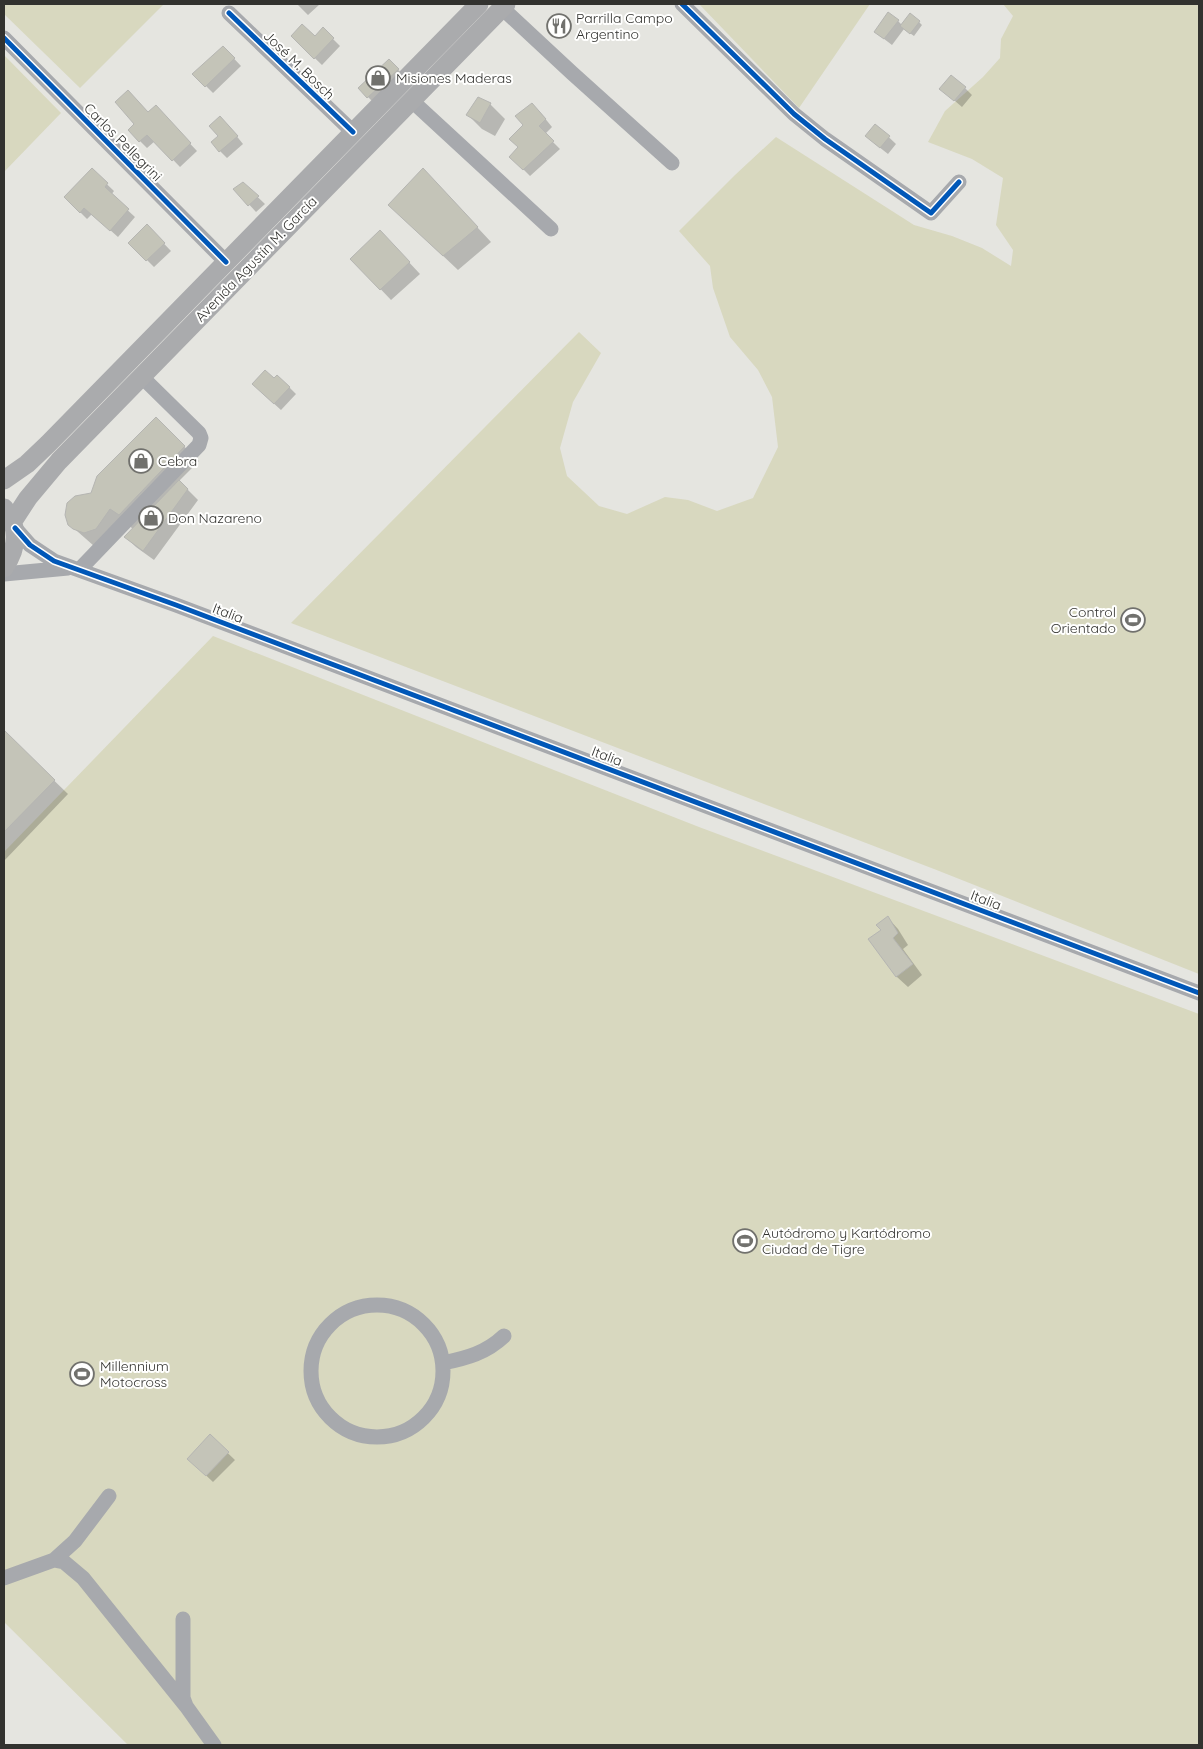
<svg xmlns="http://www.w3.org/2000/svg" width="1203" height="1749" font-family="Quicksand,sans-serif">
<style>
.green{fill:#d8d8bf}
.shadow{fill:#0003}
.building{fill:#c4c4b8;stroke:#b5b5b2}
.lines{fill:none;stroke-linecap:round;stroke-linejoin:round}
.minor{stroke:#a7a9ad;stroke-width:15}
.major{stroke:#aaabad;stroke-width:19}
.cycleway-casing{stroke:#fffffe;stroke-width:8}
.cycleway{stroke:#0057b8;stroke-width:5}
.labels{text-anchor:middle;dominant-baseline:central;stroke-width:4;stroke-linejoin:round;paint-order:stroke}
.poi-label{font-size:14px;fill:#32322f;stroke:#fffffe;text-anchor:start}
.street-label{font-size:14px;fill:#32322f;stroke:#fffffe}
</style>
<rect width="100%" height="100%" fill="#e5e5e0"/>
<path class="green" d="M4,4H164L80,88L4,14Z
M699,4H870L799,108Z
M1003,4H1199V974L934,869L291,623L579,332L601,353L573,402L560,448L567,476L599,506L627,514L665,497L688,500L717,511L753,498L778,447L772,397L758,370L730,337L713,288L710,266L679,231L735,175L776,137L914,225L952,236L982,248L1011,266L1013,250L996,225L1003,178L972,159L928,142L945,111L983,77L1000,58L1001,39L1013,16Z
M4,55L61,113L4,172Z
M213,636L699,827L1199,1014V1745H128L4,1622V852Z"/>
<path class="shadow" d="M297,4H320L308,15Z
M898,21L903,26L919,22L922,25L914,36L904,29L892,45L875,32Z
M323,29L340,46L322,65L292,36L315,37Z
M223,47L241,66L213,93L194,74Z
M389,60L405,77L375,104L359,88Z
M965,88L972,95L962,107L948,95Z
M479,98L490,104L505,119L495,136L482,129L468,115Z
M539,111L552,127L545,134L560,149L530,176L511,157L520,147Z
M148,113L162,114L197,151L180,167L155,141L147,148L140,141Z
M227,124L243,144L227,158L220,151V136Z
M876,125L896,144L888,154L874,143Z
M92,170L114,191L111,195L135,217L118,237L92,214L87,219L65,197Z
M243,183L265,204L256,212L235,189Z
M437,184L491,242L458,270L404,219Z
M147,226L171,251L154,267L130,243Z
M391,243L420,274L391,300L352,259Z
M274,380L289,387L296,394L281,410L260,391Z
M156,419L199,461L179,481L198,500L154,560L136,547L126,537L133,529L125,522L94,546L69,524L92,494Z
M4,732L68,794L4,861Z
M888,918L898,929L908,945L903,949L922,975L908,987L897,977L870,939L883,930Z
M210,1436L235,1460L213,1482L195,1465Z"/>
<path class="building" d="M888,12L899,20L884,39L874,32Z
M910,13L920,21L910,34L900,26Z
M302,24L315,36L323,27L334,38L314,59L291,36Z
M223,46L235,58L205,87L192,74Z
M389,59L399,69L367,98L358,88Z
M951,75L966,87L954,101L939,89Z
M128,90L148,112L156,105L191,143L172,161L147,135L139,142L128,130L134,124L115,102Z
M478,97L491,103L480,123L466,115Z
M532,103L546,119L539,126L554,141L523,170L509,157L518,147L509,139L523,125L515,116Z
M220,116L238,136L219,152L211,142L218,136L209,126Z
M875,124L890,136L880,148L865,136Z
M92,168L108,183L105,187L129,209L110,231L84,208L80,213L64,197Z
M423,168L478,227L443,256L388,205Z
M243,182L259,196L248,206L233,189Z
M147,224L165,243L146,261L128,243Z
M380,230L410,262L380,290L350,259Z
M265,370L274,378L277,375L290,387L274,404L252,384Z
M156,417L185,446L119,515L110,509L96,529L84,533L73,529L68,525L65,515L67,503L75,496L91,493L97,476Z
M179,480L188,489L143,551L124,537Z
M4,730L55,780L4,832Z
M888,916L898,933L893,938L913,964L896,977L868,939L881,930L876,925Z
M210,1434L229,1452L206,1476L187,1459Z"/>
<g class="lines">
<path class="minor" d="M682,4L794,114L825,139L931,213L959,182
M502,8L572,73L672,163
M229,13L353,132
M4,38L226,262
M411,100L551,229
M15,528L30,545L54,561L176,605L1199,993
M80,569L199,445L201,438L199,433L142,377
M4,574L68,568
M311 1371a66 66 0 1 1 132 0a66 66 0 1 1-132 0Z
M443,1363C467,1358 486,1353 504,1336
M54,1560L64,1562L83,1578L186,1706
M4,1578L54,1560L75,1541L109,1496
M183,1619V1698L186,1706L214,1745"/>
<path class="major" d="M4,480L27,464L48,444L479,4
M4,508C20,528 18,547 4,568
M13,521L28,498L59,461L506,4"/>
<g class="cycleway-casing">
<path id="cycleway" d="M682,4L794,114L825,139L931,213L959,182
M229,13L353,132
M4,38L226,262
M15,528L30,545L54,561L176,605L1199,993"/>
</g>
<use href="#cycleway" class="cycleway"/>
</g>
<defs>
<g id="restaurant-ring" transform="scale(1.25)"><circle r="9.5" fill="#fffffe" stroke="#71716d" stroke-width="1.5"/><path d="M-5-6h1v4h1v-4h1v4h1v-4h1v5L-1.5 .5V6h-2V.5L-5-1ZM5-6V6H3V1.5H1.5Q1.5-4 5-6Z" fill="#71716d"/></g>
<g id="shop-ring" transform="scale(1.25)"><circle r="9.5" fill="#fffffe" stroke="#71716d" stroke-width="1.5"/><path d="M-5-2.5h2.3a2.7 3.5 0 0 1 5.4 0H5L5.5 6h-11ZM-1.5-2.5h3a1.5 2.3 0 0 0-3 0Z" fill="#71716d"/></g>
<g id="stadium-ring" transform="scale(1.25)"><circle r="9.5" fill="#fffffe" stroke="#71716d" stroke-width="1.5"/><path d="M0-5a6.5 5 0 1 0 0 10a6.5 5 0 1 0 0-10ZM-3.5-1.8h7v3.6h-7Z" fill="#71716d"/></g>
</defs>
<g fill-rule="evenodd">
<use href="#restaurant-ring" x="559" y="26"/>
<use href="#shop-ring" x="378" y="78"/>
<use href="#shop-ring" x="141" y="461"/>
<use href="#shop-ring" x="151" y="518"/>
<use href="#stadium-ring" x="1133" y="620"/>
<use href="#stadium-ring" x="745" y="1241"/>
<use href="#stadium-ring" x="82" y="1374"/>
</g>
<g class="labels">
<g class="poi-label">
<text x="576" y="18">Parrilla Campo<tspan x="576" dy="16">Argentino</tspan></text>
<text x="396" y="78">Misiones Maderas</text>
<text x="158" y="461">Cebra</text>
<text x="168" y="518">Don Nazareno</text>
<text x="1116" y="612" text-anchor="end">Control<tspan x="1116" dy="16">Orientado</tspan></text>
<text x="762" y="1233">Autódromo y Kartódromo<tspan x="762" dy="16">Ciudad de Tigre</tspan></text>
<text x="100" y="1366">Millennium<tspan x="100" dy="16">Motocross</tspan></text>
</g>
<g class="street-label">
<text transform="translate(299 65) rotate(44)">José M. Bosch</text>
<text transform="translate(123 142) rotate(45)">Carlos Pellegrini</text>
<text transform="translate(256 259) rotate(-46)">Avenida Agustín M. García</text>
<text transform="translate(228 613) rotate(21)">Italia</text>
<text transform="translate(607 756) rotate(21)">Italia</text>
<text transform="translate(986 900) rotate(21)">Italia</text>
</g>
</g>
<rect width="1203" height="1749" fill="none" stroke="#32322f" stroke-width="10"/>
</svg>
